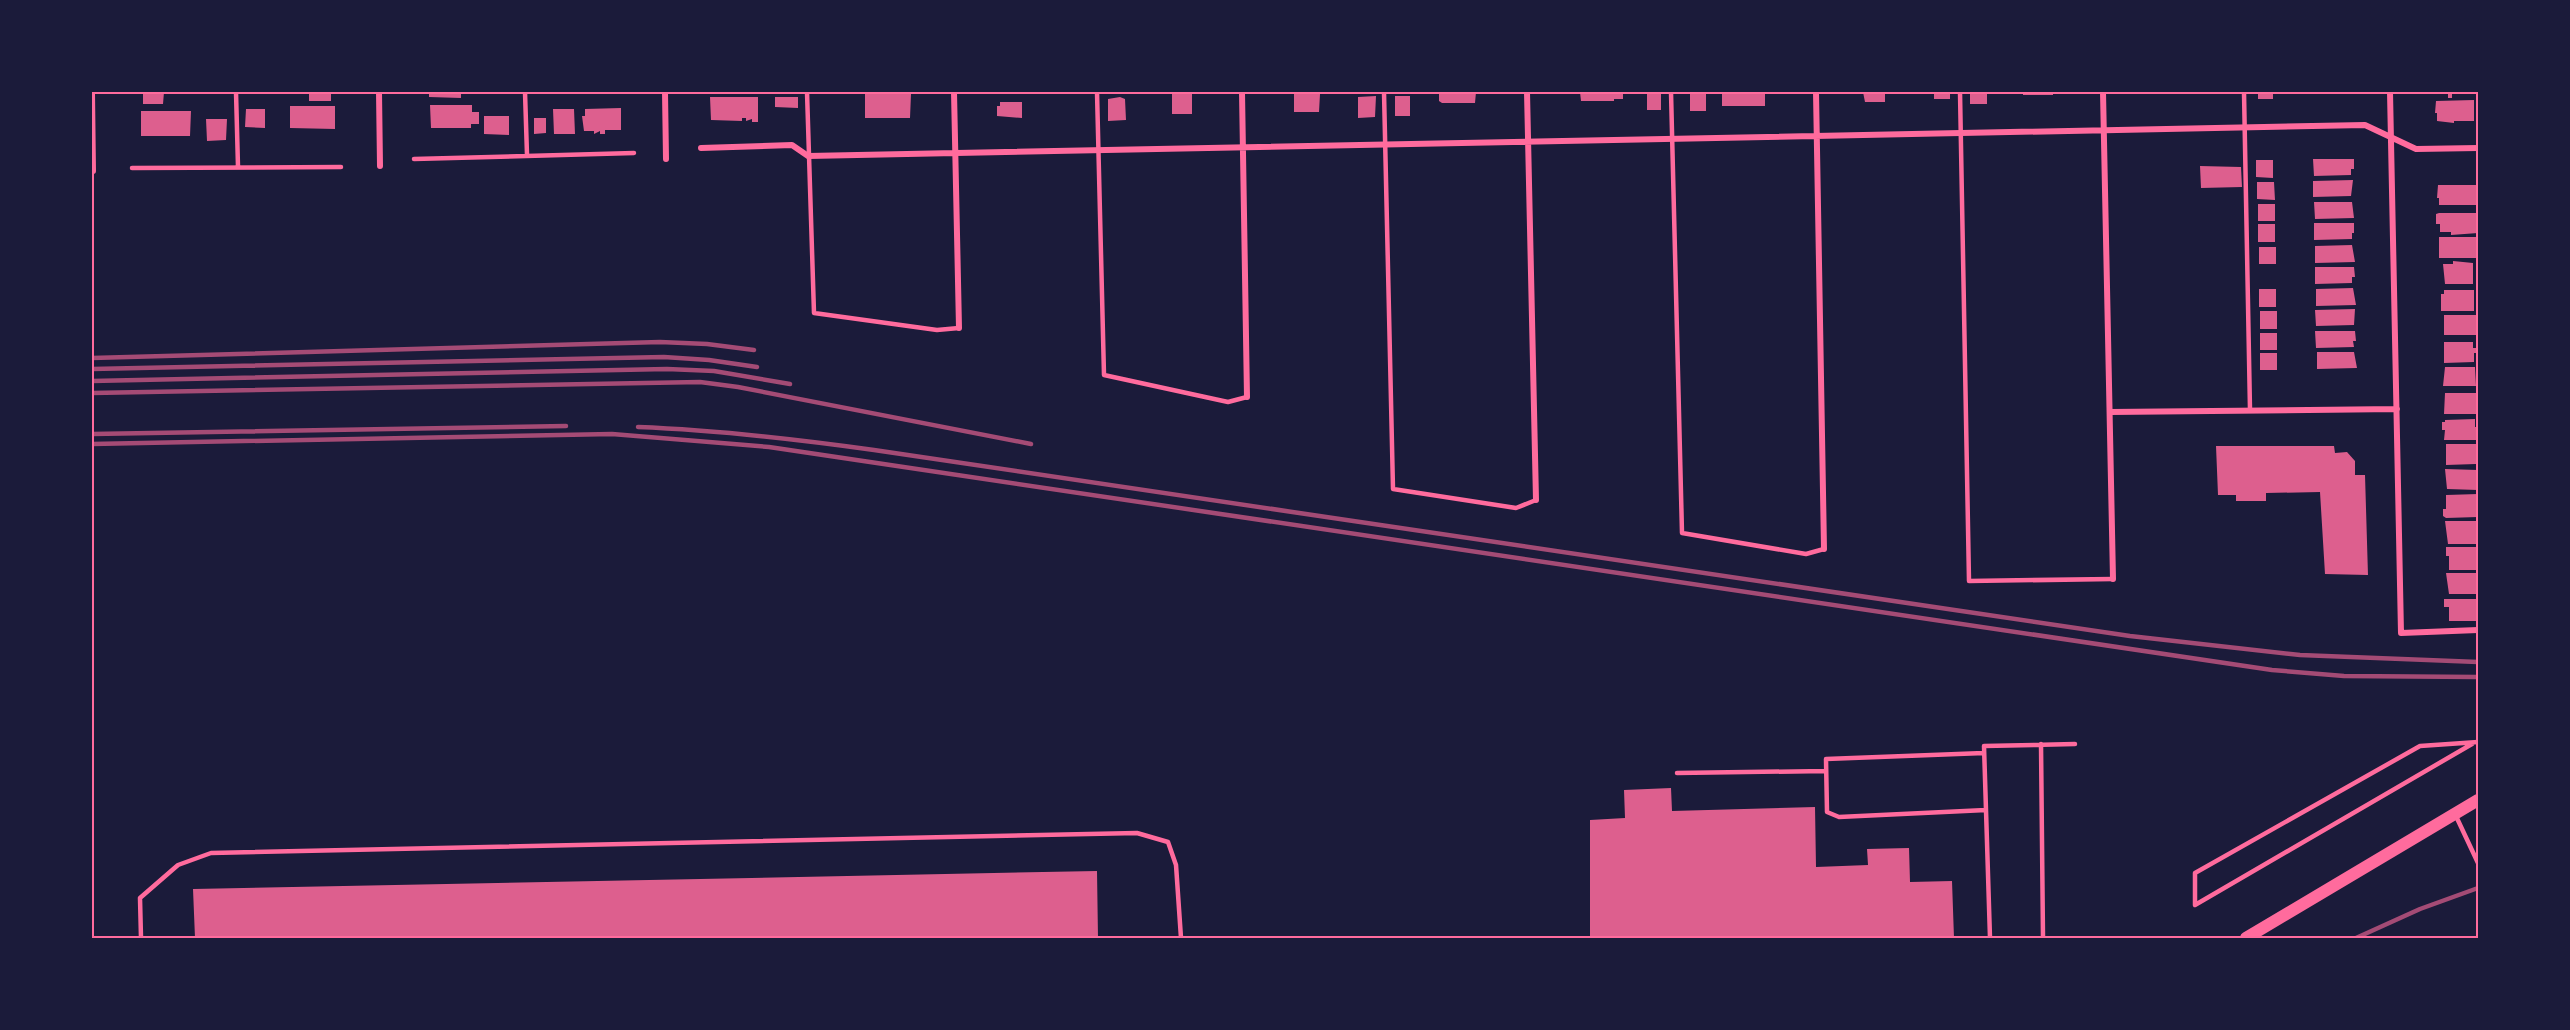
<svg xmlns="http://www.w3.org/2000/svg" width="2570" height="1030" font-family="'DM Sans',sans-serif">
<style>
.building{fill:#dd5f8e}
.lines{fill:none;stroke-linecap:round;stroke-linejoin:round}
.service{stroke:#ff6b9d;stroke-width:4.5}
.minor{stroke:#ff6b9d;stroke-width:6}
.secondary{stroke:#ff6b9d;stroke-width:12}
.rail{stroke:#a44b75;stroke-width:4.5}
.neatline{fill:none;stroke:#ff6b9d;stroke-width:2}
</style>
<rect width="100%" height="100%" fill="#1b1b3a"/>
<path class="building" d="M143,92H164L163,104H143Z
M309,92H331V101H309Z
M429,92H461V98L429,97Z
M1172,92H1192V114H1172Z
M1442,92H1476L1475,103H1442L1439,101V94H1442Z
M1580,92H1623V99H1614V101H1581Z
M1690,92H1706V111H1690Z
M1722,92H1765V106H1722Z
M1863,92H1885V102H1865Z
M1934,92H1950V99H1934Z
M1970,92H1987V104H1970Z
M2023,92H2053V95H2023Z
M2258,92H2273V99H2258Z
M2436,92H2472V94H2452V98H2448V94H2436Z
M865,94H911L910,118H865Z
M1294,94H1320L1319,112H1294Z
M1647,94H1661V110H1647Z
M1376,96L1375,117L1358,118V97Z
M1395,96H1410V116H1395Z
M710,97H758V122H752V119L746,121V118H742V121L711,120Z
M775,97H798V108L775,107Z
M1120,97L1125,99L1126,120L1108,121V99Z
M2474,100V121H2454V123L2437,121V113H2435L2436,101Z
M1000,102H1022V118L997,116V106H1000Z
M430,105H472V112H479V124H471V128H431Z
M290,106H335V129L290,128Z
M621,108V130H605V134H600V131L594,134V131H584L582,116H585V109Z
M246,109H265V128L245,127Z
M553,109H574L575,134H554Z
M141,111H191L190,136H141Z
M484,116H509V135L484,134Z
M534,118H546V133L534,134Z
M206,119H227L226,140L207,141Z
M2313,159H2354V169H2351V175L2314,176Z
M2256,160H2273V178L2256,177Z
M2200,166L2241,167L2242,187L2201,188Z
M2353,180L2351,196L2313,197V181Z
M2257,182H2274L2275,200L2257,199Z
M2438,185H2478V205H2439V198H2437Z
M2314,202H2352L2354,218L2315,219Z
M2258,204H2275V221H2258Z
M2439,213H2478V233L2451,235V232H2440V224H2436V214Z
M2314,223H2354V233H2352V239L2314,240Z
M2258,224H2275V242H2258Z
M2439,237H2476V258H2439Z
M2352,245L2355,262L2315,263V246Z
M2259,247H2276V264H2259Z
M2453,261L2473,263V284H2445L2443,264H2453Z
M2315,267H2354L2355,277H2352V283L2315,284Z
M2353,288L2356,305L2316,306V289Z
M2259,289H2276V307H2259Z
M2444,290H2474V311H2441V294H2444Z
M2355,309L2354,325L2316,326L2315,310Z
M2260,311H2277V329H2260Z
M2444,315H2478V335H2444Z
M2315,331H2355L2356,341H2353L2354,347L2316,348Z
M2260,333H2277V350H2260Z
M2444,342H2473V348H2476V353H2474V362L2444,363Z
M2317,352H2354L2357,368L2317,369Z
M2260,353H2277V370H2260Z
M2445,367H2475L2476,386H2443Z
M2445,393H2477L2478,414H2444Z
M2475,419V427H2478L2476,440H2444L2445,430H2442V422H2445V420Z
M2446,444H2477L2476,464L2446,465Z
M2216,446H2334L2335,453L2347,452L2355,461V475H2365L2368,575L2325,574L2320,492L2266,493V501H2236V495H2218Z
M2445,469L2478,470V490L2447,489Z
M2478,494V517L2446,518L2443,516V509H2446V495Z
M2445,521H2478V544H2448Z
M2446,547H2478V570H2449V556H2446Z
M2446,573H2478V594H2449Z
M2444,599H2478V621H2449V607H2444Z
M1671,788L1672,811L1815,807L1816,867L1868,865L1867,849L1909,848L1910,882L1952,881L1954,938H1590V820L1625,818L1624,790Z
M1097,871L1098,938H195L193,889Z"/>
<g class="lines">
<path class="service" d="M236,92L238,167
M525,92L527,155
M807,92L814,313L937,330L959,328
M1097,92L1104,375L1228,402L1247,397
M1384,92L1393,489L1516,508L1536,500
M1671,92L1682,533L1806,554L1824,549
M1960,92L1969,581L2113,579
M2244,92L2250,410
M414,159L634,153
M132,168L341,167
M2041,744L2043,938
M2472,744L2195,905V873L2420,746L2478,742
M1984,753L1826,759L1827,812L1839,817L1986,810
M1677,773L1826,771
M2455,814L2478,863
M141,938L140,898L178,865L211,853L1137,833L1168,842L1176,865L1181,938
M1990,938L1984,746L2075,744"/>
<path class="minor" d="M92,92L93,171
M379,92L380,166
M665,92L666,159
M954,92L959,328
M1242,92L1247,397
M1527,92L1536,500
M1816,92L1824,549
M2103,92L2113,579
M2390,92L2401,633L2478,630
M701,148L792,145L808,156L2365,125L2416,149L2478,148
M2110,412L2397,409"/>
<path class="secondary" d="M2246,938L2478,800"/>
<path class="rail" d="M92,358L660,342L707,344L754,350
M92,369L664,357L709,360L757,367
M92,381L667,369L714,371L790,384
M92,393L700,382L738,387L1031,444
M638,427C717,430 795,439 874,450L2130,636L2300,655L2478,662
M92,434L566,426
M92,444L612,434L769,447L870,462L2272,670L2344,676L2478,677
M2356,938L2420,909L2478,888"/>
</g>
<rect width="2570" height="1030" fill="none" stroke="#1b1b3a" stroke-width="186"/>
<rect x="93" y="93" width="2384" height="844" class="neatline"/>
</svg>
